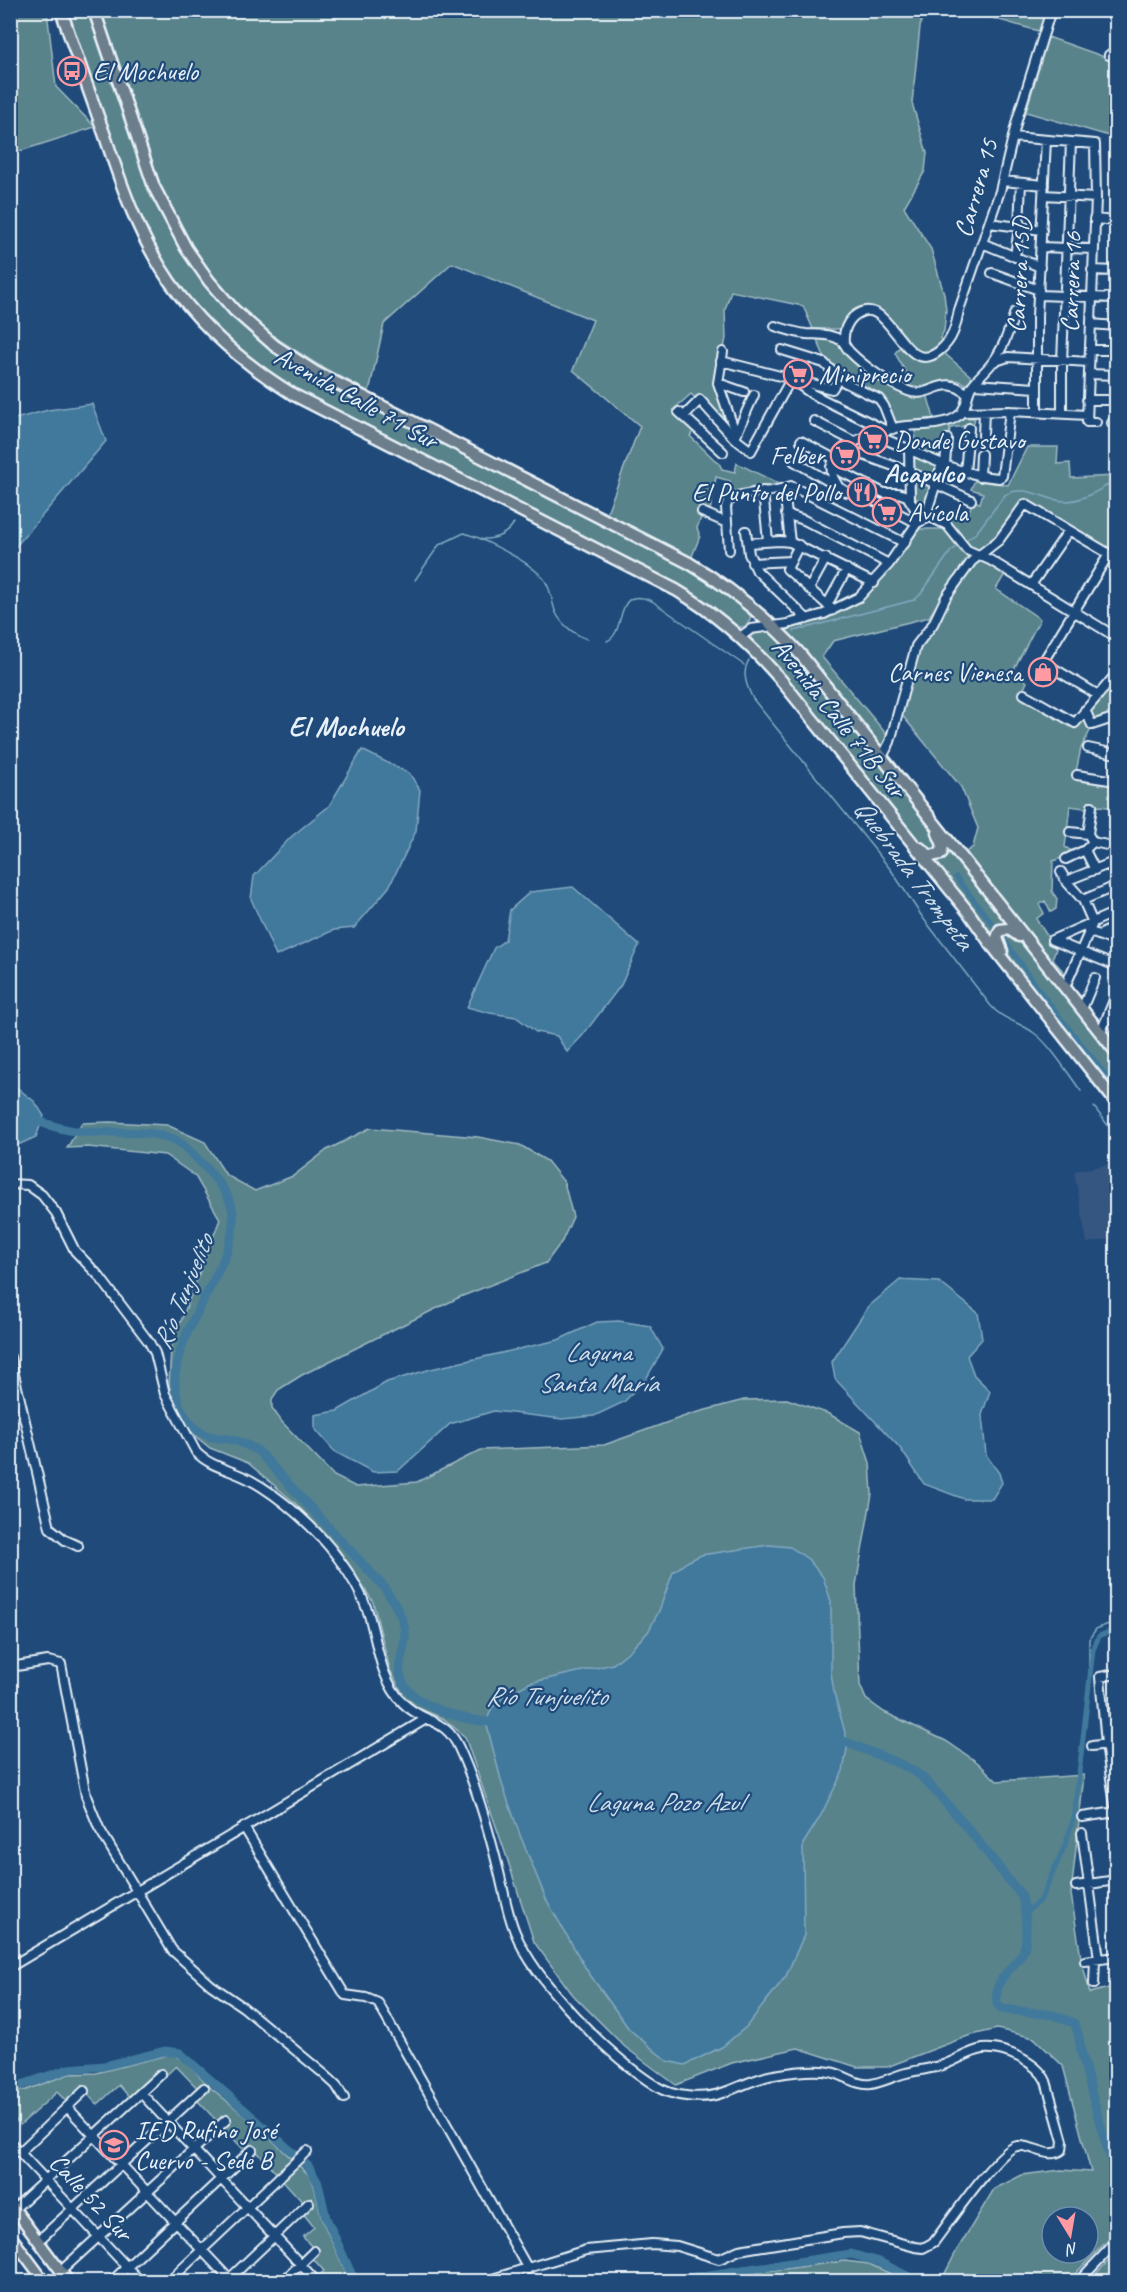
<svg xmlns="http://www.w3.org/2000/svg" width="1127" height="2292" font-family="Caveat,sans-serif">
<style>
.built{fill:#365681}
.green{fill:#58838b;stroke:#a0bac2;stroke-width:1.5;fill-rule:evenodd}
.water{fill:#41799c;stroke:#84a9c1;stroke-width:1.5}
.lines{fill:none;stroke-linecap:round;stroke-linejoin:round}
.stream{stroke:#84a9c1;stroke-width:1.5}
.canal{stroke:#41799c;stroke-width:5}
.river{stroke:#41799c;stroke-width:9}
.minor-casing{stroke:#e8f1f8;stroke-width:12}
.major-casing{stroke:#e8f1f8;stroke-width:14}
.highway-casing{stroke:#e8f1f8;stroke-width:15}
.minor{stroke:#1f4a7a;stroke-width:8}
.major{stroke:#6c7d8b;stroke-width:9}
.highway{stroke:#6c7d8b;stroke-width:10}
.labels{text-anchor:middle;dominant-baseline:central;stroke-width:4.5;stroke-linejoin:round;paint-order:stroke}
.poi-label{font-size:26px;fill:#e8f1f8;stroke:#1f4a7a;text-anchor:start}
.street-label{font-size:26px;fill:#e8f1f8;stroke:#1f4a7a}
.neighbourhood-label{font-size:27px;font-weight:bold;fill:#e8f1f8;stroke:#1f4a7a}
.water-label{font-size:27px;font-style:italic;fill:#cfdfea;stroke:#1f4a7a}
.quarter-label{font-size:28px;font-weight:bold;fill:#e8f1f8;stroke:#1f4a7a}
</style>
<rect width="100%" height="100%" fill="#1f4a7a"/>
<filter id="ink" filterUnits="userSpaceOnUse"><feTurbulence type="fractalNoise" baseFrequency=".0167" numOctaves="2"/><feDisplacementMap in="SourceGraphic" scale="12" xChannelSelector="R" yChannelSelector="G"/><feConvolveMatrix kernelMatrix="1 2 1 2 8 2 1 2 1" color-interpolation-filters="sRGB"/></filter>
<g filter="url(#ink)">
<path class="built" d="M1116,1163V1238L1087,1243L1074,1171Z"/>
<path class="green" d="M11,10L47,11L56,87L95,127L11,154Z
M65,11H91L181,247L210,289L266,344L683,563L747,608C752,617 752,621 744,627H735L303,396L260,369L232,346L189,301L162,262L138,218Z
M100,11H927L923,15L920,27L912,103L927,153L925,171L904,207L931,249L944,294L946,310L944,331L940,338L943,342L944,353L973,378L967,385C947,368 925,400 905,386L906,373L895,353L907,338C885,312 865,289 840,329H813L803,306L731,291L725,310L726,338L717,385L731,432L691,394L674,409L695,429L690,436L720,465L722,469L735,472L737,463L781,485L738,490L727,497L730,481L716,477L710,511L704,510L697,528L700,536L691,559L606,515L640,426L573,370L593,320L452,263L384,324L369,392L315,363L267,332L242,309L218,283L198,256L161,189Z
M968,11H1056L1049,34Z
M1048,37L1116,61V138L1026,112Z
M816,337H822L840,344L850,357L888,384L927,394L934,418L895,425L886,404L845,379L827,363Z
M962,418H975L973,425L950,428L949,437L942,438V442L936,444L934,458L912,447L917,428L953,424Z
M1027,447H1058L1057,464L1070,463L1071,478L1116,476L1115,552L1026,502L999,535L963,565L929,617L833,641L822,657L888,736L881,749L785,631C801,624 818,621 834,615C873,597 895,563 919,529H942L952,519L955,510L968,514L973,501L980,503L983,493L971,489L975,480L1008,485Z
M912,455L938,467L925,503L913,497Z
M981,561L1005,574L996,589L1040,619L1013,671L1027,682L1021,695L1073,727L1083,715L1090,731L1081,748L1075,777L1116,784L1114,808L1100,806L1092,809L1070,806L1065,847L1075,853L1053,861L1052,891L1057,899L1056,909L1051,912L1045,901L1039,904L1044,913L1036,919L1056,949L1052,959L1065,973L1061,976L966,852L973,847L978,828L961,787L901,714L915,654L921,641L973,566Z
M766,631L773,632L786,644L900,786L939,839L940,844L935,854L924,849L748,640L754,634Z
M1116,678V716L1094,723L1089,709Z
M948,845L1009,924L1004,925L993,937L963,894L931,861L945,856Z
M1012,933L1039,961L1116,1059V1096L1030,987C1022,973 1001,948 1000,935Z
M110,1122L167,1125L205,1142L226,1175L255,1191L293,1176L327,1150L370,1128L478,1137L520,1145L547,1161L564,1182L573,1217L562,1241L546,1263L460,1297L382,1335L302,1375L278,1390L272,1399V1408L282,1422L334,1476L356,1487L417,1482L481,1450L604,1445L691,1414L744,1400L787,1399L829,1414L860,1432L870,1463L872,1494L856,1585L860,1685L866,1699L884,1712L946,1741L977,1762L997,1781L1084,1775L1071,1894L1081,1958L1090,1993L1116,1986V2232L1068,2281H941L957,2250L994,2189L1022,2175L1061,2170L1091,2172L1063,2066L1034,2038L997,2029L968,2036L887,2067H857L798,2048L732,2063L676,2085L625,2047L573,1995L534,1942L505,1852L465,1737L444,1719L418,1708L404,1696L390,1670L373,1602L348,1563L323,1532L295,1503L248,1463L210,1448L195,1436L181,1414L169,1385L171,1347L220,1219L195,1176L165,1155L88,1147L67,1148L82,1123ZM1052,2217H1088V2253H1052Z
M167,2055H174L186,2062L211,2088L255,2124L309,2175L314,2185L322,2220L350,2281H322L317,2277L324,2271L308,2253L313,2248L303,2237L314,2227L302,2212L307,2207L250,2144L244,2150L197,2100L203,2094L176,2066L162,2079L157,2074L130,2098L119,2085L97,2105L82,2087L66,2101L57,2092L20,2125L11,2114L10,2093L26,2090L69,2074L96,2073Z
M1116,2253V2281H1089Z
M845,2261L869,2264L907,2281H692Z"/>
<path class="water" d="M92,404L106,441L11,552V420L48,410Z
M362,750L410,774L420,790L416,831L389,887L354,928L334,930L276,956L251,899L254,876L291,837L329,806Z
M573,887L639,945L621,985L583,1035L567,1052L557,1036L536,1032L516,1017L490,1013L467,1007L494,948L505,940L510,910L530,892Z
M10,1082L35,1102L44,1116L36,1137L11,1148Z
M900,1280L939,1282L978,1313L982,1339L967,1356L974,1375L990,1391L982,1415L986,1455L999,1473L1002,1483L992,1499H964L924,1484L900,1448L835,1379L832,1362L868,1307Z
M619,1321L650,1326L663,1349L646,1379L624,1402L594,1416L562,1419L494,1411L450,1424L398,1471L373,1472L335,1452L315,1429V1415L337,1411L387,1382L431,1369L558,1340L597,1322Z
M769,1545L790,1547L808,1559L823,1577L831,1601V1672L834,1693L848,1743L843,1771L820,1817L803,1844L804,1935L786,1976L746,2027L722,2047L685,2065L667,2061L629,2029L588,1972L546,1899L520,1835L502,1784L486,1722L492,1708L503,1697L529,1683L613,1664L629,1651L648,1632L659,1611L673,1572L687,1562L701,1555Z"/>
<g class="lines">
<path class="stream" d="M479,538C500,549 527,560 543,578C552,588 551,602 556,613C562,625 576,636 588,639
M484,539C496,539 507,534 514,523
M963,542L976,533L1005,495C1026,483 1043,500 1064,501C1082,502 1101,489 1116,480
M415,580L439,545L464,533L479,538
M794,631L914,600L920,595L951,551L958,546
M607,641C628,632 612,584 652,601L744,665
M749,660C741,673 747,687 753,699L891,870L923,918L991,1006C1004,1021 1018,1021 1034,1033C1049,1043 1069,1075 1081,1091
M1094,1107L1116,1136
M1089,1687V1639L1096,1629L1116,1621"/>
<path class="canal" d="M956,877L994,926
M1005,941L1045,998L1109,1079
M1115,1085L1116,1088
M1024,1915L1041,1899L1065,1845L1074,1817L1093,1650L1099,1636L1116,1629"/>
<path class="river" d="M10,1111C32,1119 53,1128 75,1131C103,1135 156,1127 179,1142C189,1149 199,1161 208,1170C218,1182 231,1196 233,1213C240,1277 131,1366 195,1428C207,1439 218,1437 233,1440C242,1442 249,1446 258,1451L384,1587C396,1606 409,1623 404,1646C402,1655 398,1665 400,1674C406,1707 470,1723 498,1722
M836,1738L905,1766L921,1776C953,1809 982,1845 1009,1881C1013,1886 1018,1890 1021,1895C1026,1905 1027,1934 1025,1945C1022,1967 992,1972 997,2004L1002,2009L1053,2015L1074,2023C1080,2033 1079,2043 1082,2055C1092,2095 1102,2135 1116,2173
M10,2087L25,2084L69,2069L104,2066L165,2051L180,2053L308,2166L318,2183L326,2218L355,2282
M662,2282L851,2254L879,2262L919,2282"/>
<g class="minor-casing">
<path id="minor" d="M1109,55L1116,57
M1013,137L1095,144L1096,198L1087,422H1096
M1003,181L1044,185
M1044,195L1096,198
M1094,219L1116,221
M989,223L1042,230
M982,243L1040,267
M1041,247L1093,249
M1015,257L1019,226L1021,183
M1092,270L1116,271
M992,273L1039,290
M1039,295L1116,298
M1091,324L1116,326
M775,326C785,329 796,333 806,334C819,335 830,333 842,341C845,344 846,348 850,352C865,367 888,383 908,391C931,400 943,371 968,395
M844,343C843,333 846,324 853,317C890,286 902,381 939,351C953,340 956,326 959,310L1000,191L1017,120L1051,10
M782,350L824,363L842,381L879,399L884,406L893,429
M1090,350H1116
M723,352L718,383L736,435
M721,361L832,389L839,378
M993,362L1008,357L1089,362
M1089,374L1116,375
M718,383L744,392
M974,384L1036,388
M1087,400H1116
M679,412L723,452
M962,412L1010,411L1087,415
M1037,412V316L1046,140
M1062,413V361L1071,142
M684,416L700,400L734,438L751,451L791,379L812,394L887,431
M814,421L855,442
M1112,423H1116
M874,435C916,450 954,475 999,478L1002,476L1010,411
M983,435L984,412
M735,437L754,395
M801,441L833,458
M844,448L910,472L971,500
M909,448L910,499
M794,461L847,492L865,496L917,523
M945,465L947,439
M831,467L884,493H898L907,496L917,512V523
M965,473L969,428
M980,477L981,454
M837,484C813,450 874,432 899,427C917,424 943,427 958,416C967,409 966,397 971,387C977,378 986,371 992,363C1004,348 1009,330 1015,312
M784,489L790,542
M763,491L768,541
M702,512L727,523
M786,514L804,520L889,564
M925,518L942,464
M746,531L749,554L757,571L807,619
M748,543L780,541L790,542L874,583
M799,545L787,569L833,610
M729,550L726,507L728,501C748,489 770,495 791,486L905,543
M752,563L791,561
M1031,585L1069,530
M809,589L826,558
M827,605L847,569
M740,637L751,629L788,624L824,614L859,597L889,564L917,523L930,517L947,525L967,550L990,560L1116,637
M1024,694L1075,723L1116,674
M1098,695L1043,662L1109,554
M1085,710L1092,725L1116,717
M1088,748L1116,754
M882,757L890,742L916,646L933,624L946,597L972,561L999,540L1025,504L1116,558
M1077,775L1116,781
M1092,806L1088,834L1093,842
M1115,826H1116
M1070,832L1088,834
M1093,842L1116,847
M1085,850L1095,870
M1066,859L1085,850L1093,842
M1110,864L1116,876
M1061,872L1066,881L1083,900L1093,923L1065,987
M1066,881L1116,861
M1083,900L1116,886
M1088,931L1116,942
M1099,935L1116,927
M1052,940L1116,912
M1052,940L1116,966
M1082,1009L1095,978
M1101,1032L1116,995
M10,1184L28,1185L42,1195L56,1213L75,1251L99,1276L149,1342L155,1353L165,1394L196,1452C210,1467 232,1470 250,1480C280,1496 318,1530 338,1558C350,1574 361,1592 368,1612C378,1643 379,1678 403,1703C424,1724 445,1717 459,1748C477,1787 489,1831 499,1872C504,1892 507,1913 515,1932C535,1982 610,2057 656,2086C672,2097 703,2100 722,2093C740,2087 755,2078 774,2075C791,2072 813,2069 830,2072C844,2074 856,2086 871,2084C883,2082 894,2076 906,2073C918,2070 931,2069 943,2065C956,2061 969,2051 983,2049C1004,2047 1037,2062 1046,2081L1063,2141L1062,2150C1049,2160 1032,2144 1017,2146C998,2150 948,2224 934,2242L923,2248L915,2247L860,2232L843,2233L739,2250L719,2259L677,2246L652,2244L586,2250L489,2280
M10,1357L50,1528L65,1540L78,1546
M10,1667L48,1661L61,1664L86,1796L99,1828L172,1950L211,1985L243,2007L324,2074L336,2085L344,2098
M1116,1674L1100,1677L1106,1744L1116,1812
M1092,1746L1116,1743
M1082,1817L1116,1812
M244,1827L345,1995L366,1998L378,2003L528,2269
M1082,1833L1099,1959
M1076,1886L1116,1880
M1085,1961L1116,1957
M10,1967L426,1719
M1094,1984L1095,1960
M141,2093L317,2282
M67,2107L232,2282
M10,2142L141,2282
M20,2152L84,2091
M14,2209L161,2074
M38,2241L204,2088
M61,2271L226,2120
M228,2280L309,2203
M111,2282L252,2150
M168,2282L307,2151
M282,2282L314,2251
M1078,2282L1116,2242"/>
</g>
<g class="major-casing">
<path id="major" d="M10,2203L69,2282
M10,2235L45,2282"/>
</g>
<g class="highway-casing">
<path id="highway" d="M61,10C75,52 90,94 105,136C122,187 139,237 170,282C202,328 247,366 294,395L676,590C717,614 750,644 781,680L969,913L990,943L1116,1102
M94,10L154,187L186,248L209,281L234,310L275,346L315,372L689,563C732,588 768,619 801,655L1116,1052
M920,848L930,856L941,854L943,845L938,833
M1002,951L997,938L1000,930L1009,929L1019,936"/>
</g>
<use href="#minor" class="minor"/>
<use href="#major" class="major"/>
<use href="#highway" class="highway"/>
</g>
</g>
<defs>
<g id="bus-ring" transform="scale(1.5)"><circle r="9.5" fill="#1f4a7a" stroke="#ff9aa2" stroke-width="1.5"/><path d="M-5-6H5V4H4V6H2V4H-2V6H-4V4H-5ZM-3.5-4V0h7V-4ZM-3.5 1.2v1.5H-2V1.2ZM2 1.2v1.5H3.5V1.2Z" fill="#ff9aa2"/></g>
<g id="supermarket-ring" transform="scale(1.5)"><circle r="9.5" fill="#1f4a7a" stroke="#ff9aa2" stroke-width="1.5"/><path d="M-6-5.5h2.5l.6 2H6L4.5 2H-2.5L-4.4-4H-6ZM-1.5 3.2a1.3 1.3 0 1 0 .1 0ZM3 3.2a1.3 1.3 0 1 0 .1 0Z" fill="#ff9aa2"/></g>
<g id="restaurant-ring" transform="scale(1.5)"><circle r="9.5" fill="#1f4a7a" stroke="#ff9aa2" stroke-width="1.5"/><path d="M-5-6h1v4h1v-4h1v4h1v-4h1v5L-1.5 .5V6h-2V.5L-5-1ZM5-6V6H3V1.5H1.5Q1.5-4 5-6Z" fill="#ff9aa2"/></g>
<g id="shop-ring" transform="scale(1.5)"><circle r="9.5" fill="#1f4a7a" stroke="#ff9aa2" stroke-width="1.5"/><path d="M-5-2.5h2.3a2.7 3.5 0 0 1 5.4 0H5L5.5 6h-11ZM-1.5-2.5h3a1.5 2.3 0 0 0-3 0Z" fill="#ff9aa2"/></g>
<g id="school-ring" transform="scale(1.5)"><circle r="9.5" fill="#1f4a7a" stroke="#ff9aa2" stroke-width="1.5"/><path d="M0-5L7-2L0 1L-7-2ZM-4 1L0 2.5L4 1V4Q0 6-4 4Z" fill="#ff9aa2"/></g>
</defs>
<g fill-rule="evenodd">
<use href="#bus-ring" x="72" y="71"/>
<use href="#supermarket-ring" x="798" y="374"/>
<use href="#supermarket-ring" x="873" y="440"/>
<use href="#supermarket-ring" x="845" y="455"/>
<use href="#restaurant-ring" x="862" y="492"/>
<use href="#supermarket-ring" x="887" y="512"/>
<use href="#shop-ring" x="1043" y="672"/>
<use href="#school-ring" x="114" y="2145"/>
</g>
<g class="labels">
<g class="poi-label">
<text x="93" y="71">El Mochuelo</text>
<text x="819" y="374">Miniprecio</text>
<text x="894" y="440">Donde Gustavo</text>
<text x="824" y="455" text-anchor="end">Felber</text>
<text x="841" y="492" text-anchor="end">El Punto del Pollo</text>
<text x="908" y="512">Avícola</text>
<text x="1022" y="672" text-anchor="end">Carnes Vienesa</text>
<text x="135" y="2130">IED Rufino José<tspan x="135" dy="30">Cuervo - Sede B</tspan></text>
</g>
<g class="street-label">
<text transform="translate(976 188) rotate(-74)">Carrera 15</text>
<text transform="translate(1019 275) rotate(-87)">Carrera 15D</text>
<text transform="translate(1071 282) rotate(-88)">Carrera 16</text>
<text transform="translate(356 398) rotate(29)">Avenida Calle 71 Sur</text>
<text transform="translate(839 718) rotate(51)">Avenida Calle 71B Sur</text>
<text transform="translate(91 2197) rotate(47)">Calle 52 Sur</text>
</g>
<g class="neighbourhood-label">
<text x="924" y="473">Acapulco</text>
</g>
<g class="water-label">
<text transform="translate(914 874) rotate(53)">Quebrada Trompeta</text>
<text transform="translate(183 1292) rotate(-68)">Río Tunjuelito</text>
<text x="598" y="1352">Laguna<tspan x="598" dy="31">Santa María</tspan></text>
<text x="546" y="1696">Río Tunjuelito</text>
<text x="664" y="1802">Laguna Pozo Azul</text>
</g>
<g class="quarter-label">
<text x="346" y="726">El Mochuelo</text>
</g>
</g>
<rect width="1127" height="2292" fill="none" stroke="#1f4a7a" stroke-width="36"/>
<rect x="18" y="18" width="1091" height="2256" fill="none" stroke="#e8f1f8" stroke-width="2" filter="url(#ink)"/>
<g transform="translate(1070 2235) rotate(169)"><circle r="28" fill="#1f4a7a" stroke="#6f8dac" stroke-width="1.5"/>
<path d="M0-4.5L10 22L0 15L-10 22Z" fill="#ff9aa2"/>
<text y="-9" font-size="16" font-weight="bold" text-anchor="middle" fill="#e8f1f8">N</text>
</g>
</svg>
